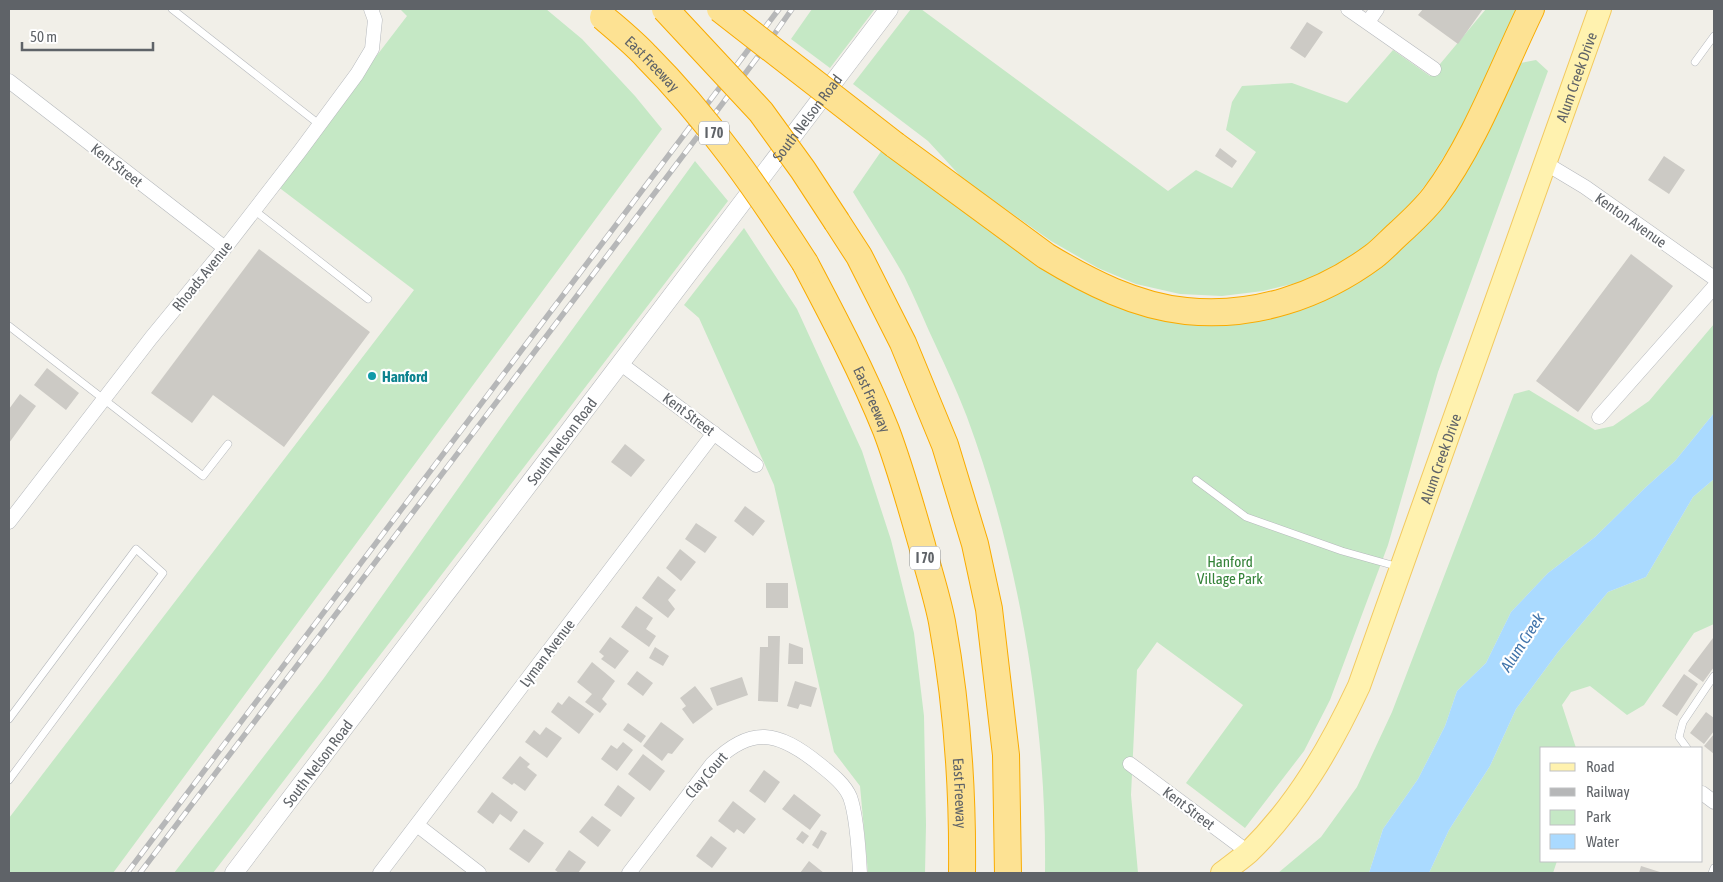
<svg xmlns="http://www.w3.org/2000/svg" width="1723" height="882" font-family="'Asap Condensed',sans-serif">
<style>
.green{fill:#c5e8c5}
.water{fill:#aadaff}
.building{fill:#cccac5}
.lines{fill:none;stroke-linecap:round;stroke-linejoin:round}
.service-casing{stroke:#b5b8bc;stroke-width:8}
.minor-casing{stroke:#b5b8bc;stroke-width:15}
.tertiary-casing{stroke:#b5b8bc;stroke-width:19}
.primary-casing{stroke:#f2c960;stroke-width:24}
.motorway-casing{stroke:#f9ab00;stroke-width:28}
.service{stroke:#fff;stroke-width:7}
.minor{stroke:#fff;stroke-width:14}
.tertiary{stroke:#fff;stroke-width:18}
.primary{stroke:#fff2af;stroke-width:22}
.motorway{stroke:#fde293;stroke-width:26}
.rail-casing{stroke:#b6b7b8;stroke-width:5.5}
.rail{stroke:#fff;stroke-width:4;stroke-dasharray:11;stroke-linecap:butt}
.motorway-bridge-casing{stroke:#f9ab00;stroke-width:28;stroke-linecap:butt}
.motorway-bridge{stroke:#fde293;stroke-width:26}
.culture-dot{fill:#0f9aa8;stroke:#fff;stroke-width:2}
.labels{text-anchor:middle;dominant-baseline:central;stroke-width:4.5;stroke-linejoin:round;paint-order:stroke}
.shield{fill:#fff;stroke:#8f9295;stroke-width:1}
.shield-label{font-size:14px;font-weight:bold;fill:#5f6368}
.street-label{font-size:15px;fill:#5f6368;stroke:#fff}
.culture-label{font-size:15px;font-weight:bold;fill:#0d838f;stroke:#fff;text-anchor:start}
.park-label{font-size:15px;fill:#348238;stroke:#fff}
.water-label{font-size:16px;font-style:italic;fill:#4174aa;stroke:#fff}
</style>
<rect width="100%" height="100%" fill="#f1efe8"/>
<path class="green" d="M400,9H546L582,39L635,96L662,129L113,873H9V818L414,290L277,186L407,16Z
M812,9H875L830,68L791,39Z
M911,9H921L1168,191L1196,170L1232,188L1256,152L1226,130L1232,102L1242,86L1292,83L1347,103L1393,50L1430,76L1486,9H1517L1490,71L1456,137L1430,179L1409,206L1377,239L1350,258L1305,281L1263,291L1222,296L1180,294L1136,284L1098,268L1051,241L963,179L928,141L853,84Z
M1536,60L1548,71L1438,372L1388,545L1330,700L1304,751L1245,828L1186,783L1243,705L1157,642L1137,670L1131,795L1138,873H1045C1047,724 1019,557 967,417C956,388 942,359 929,331C921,313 913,294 904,276C888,248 870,220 853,192L882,150L1187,321L1372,270L1520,63Z
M695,161L728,201L213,873H174L324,678L515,408Z
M744,228L797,309L862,451L891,540L914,633L924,716L926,825L925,873H868L860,786L834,752L774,485L699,318L684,305Z
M1714,324V413L1675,461L1646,487L1595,537L1548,573L1511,612L1486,663L1457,691L1445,726L1418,779L1383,829L1369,873H1278L1321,837L1357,787L1392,712L1514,394L1529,390L1595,430L1613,426L1649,401Z
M1714,479V624L1694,633L1644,705L1627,715L1590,686L1571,692L1562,705L1576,748H1542V861H1557L1553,873H1429L1449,830L1490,766L1516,709L1558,652L1608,592L1646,577L1693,497Z"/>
<path class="water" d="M1714,413V479L1693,497L1646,577L1608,592L1558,652L1516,709L1490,766L1449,830L1429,873H1369L1383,829L1418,779L1445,726L1457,691L1486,663L1511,612L1548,573L1595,537L1646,487L1675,461Z"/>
<path class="building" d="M1423,9H1483L1458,44L1418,15Z
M1307,22L1323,32L1305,58L1290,48Z
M1220,148L1237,161L1232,168L1215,156Z
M1664,156L1685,170L1669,194L1648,180Z
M259,249L370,332L284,447L213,395L192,423L151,393Z
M1631,254L1673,286L1578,412L1536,381Z
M47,368L79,393L66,410L34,385Z
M20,394L36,406L9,443V409Z
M625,444L645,460L631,477L611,462Z
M745,506L765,521L753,536L734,521Z
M696,523L717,537L705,553L685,539Z
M680,549L696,562L681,581L666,568Z
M658,576L676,590L668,600L675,609L668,618L642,598Z
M766,583H788V608H766Z
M636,606L653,618L646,629L656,636L649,647L621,627Z
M768,636H780L778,702L758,701L760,647H768Z
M610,637L629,651L615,669L601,659L604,656L599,652Z
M1713,638L1714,639V667L1703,682L1688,671Z
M789,643L803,648V664H788Z
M655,647L669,656L663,666L649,658Z
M592,662L615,681L602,699L607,704L600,713L585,702L592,694L577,682Z
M637,671L653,683L643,696L627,684Z
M1684,674L1698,684L1677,716L1662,706Z
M742,677L748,695L717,706L710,688Z
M795,681L817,688L811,707L800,704L798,709L787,706Z
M695,686L713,709L693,724L682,709L686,706L680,698Z
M569,696L594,714L579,734L551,712L558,702L562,705Z
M1706,712L1714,718V731L1704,744L1690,733Z
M661,722L684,739L672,754L668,753L662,761L643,746Z
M628,723L646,736L641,743L623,730Z
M546,727L562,738L547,758L525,742L534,730L540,735Z
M1714,734V754L1704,746Z
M623,742L633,750L617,771L601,759L611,745L617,749Z
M643,754L665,771L650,791L628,774Z
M520,756L530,764L527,767L537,775L525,791L514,783L512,785L502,778Z
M764,770L780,782L765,803L749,791Z
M618,785L635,798L621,817L604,805Z
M492,792L518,812L511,822L500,814L493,824L477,812Z
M794,794L821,815L810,830L782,809Z
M733,801L756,819L744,834L737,829L734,833L718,821Z
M592,816L611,830L598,847L579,832Z
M524,829L544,843L529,863L509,849Z
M821,830L827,833L818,849L812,845Z
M802,831L809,836L803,844L796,839Z
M711,836L727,848L712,868L696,856Z
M569,850L586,862L578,873H559L555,870Z
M809,861L824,873H800Z
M1641,866L1663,873H1639Z"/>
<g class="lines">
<g class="service-casing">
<path id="service" d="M172,9L320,125
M1695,62L1714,36
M254,210L368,299
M9,326L203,476L228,444
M1196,480L1246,517L1342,551L1399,567
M9,719L136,549L163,573L9,780
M1687,748L1679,737L1683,722L1714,676
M1712,873L1714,868"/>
</g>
<g class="minor-casing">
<path id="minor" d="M1348,9L1434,69
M1368,22L1377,9
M9,81L225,248
M1545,163L1585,187L1714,278
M621,364L756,465
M1599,417L1714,287
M9,522L151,338L225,248L300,151L357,74L372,49L375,20L371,9
M1130,764L1248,852
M1702,793L1714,802
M417,825L479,873
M380,873L714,433
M629,873L712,764C751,725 778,731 819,764C830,773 844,783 850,797C857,816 859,853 860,873"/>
</g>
<g class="tertiary-casing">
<g id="tertiary">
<path id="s1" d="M234,873L889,9"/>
</g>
</g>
<g class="primary-casing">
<g id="primary">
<path id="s2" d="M1222,873C1231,866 1241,859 1249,852C1297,805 1331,746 1359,686L1600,9"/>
</g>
</g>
<g class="motorway-casing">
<g id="motorway">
<path d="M895,145L1046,256C1089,282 1136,306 1186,311C1254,318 1320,296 1374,256C1383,249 1391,240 1399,233C1411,222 1424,210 1434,197C1474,144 1502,69 1531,9"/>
<path d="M837,222L859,256L903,343L945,445L975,544L989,609L1006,755L1008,873"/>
<path id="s3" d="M805,263C834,318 863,373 886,430C900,467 911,506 922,545C928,570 937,596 942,622C957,705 963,789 962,873"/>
</g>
</g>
<use href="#service" class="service"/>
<use href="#minor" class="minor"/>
<use href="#tertiary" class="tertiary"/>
<use href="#primary" class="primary"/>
<use href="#motorway" class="motorway"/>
<g class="rail-casing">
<path id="rail" d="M127,873L779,9
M140,873L766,46L792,9"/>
</g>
<use href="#rail" class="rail"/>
<g class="motorway-bridge-casing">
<g id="motorway-bridge">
<path d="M665,9L761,112L803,170L837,222"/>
<path d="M720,9L895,145"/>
<path id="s4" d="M603,17C618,30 633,42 646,56C708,118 758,190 805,263"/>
</g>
</g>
<use href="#motorway-bridge" class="motorway-bridge"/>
</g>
<circle class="culture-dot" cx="372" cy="376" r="5"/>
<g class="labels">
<g class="shield">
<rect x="699" y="121.5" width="30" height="23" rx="4"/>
<rect x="910" y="546.5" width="30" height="23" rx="4"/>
</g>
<g class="shield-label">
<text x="714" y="133">I 70</text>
<text x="925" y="558">I 70</text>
</g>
<g class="street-label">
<text stroke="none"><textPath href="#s4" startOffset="68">East Freeway</textPath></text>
<text stroke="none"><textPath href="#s2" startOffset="881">Alum Creek Drive</textPath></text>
<text stroke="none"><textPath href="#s1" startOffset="948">South Nelson Road</textPath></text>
<text transform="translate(117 165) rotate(38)">Kent Street</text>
<text transform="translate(1631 220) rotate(35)">Kenton Avenue</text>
<text transform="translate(202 276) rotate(-51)">Rhoads Avenue</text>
<text stroke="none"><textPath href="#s3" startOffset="152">East Freeway</textPath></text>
<text transform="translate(689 414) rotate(37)">Kent Street</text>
<text stroke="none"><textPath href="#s1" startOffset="542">South Nelson Road</textPath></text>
<text stroke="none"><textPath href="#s2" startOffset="476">Alum Creek Drive</textPath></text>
<text transform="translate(547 653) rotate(-53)">Lyman Avenue</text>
<text stroke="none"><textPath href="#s1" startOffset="138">South Nelson Road</textPath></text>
<text transform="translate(706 775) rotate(-49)">Clay Court</text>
<text stroke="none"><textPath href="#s3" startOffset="558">East Freeway</textPath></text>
<text transform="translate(1189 808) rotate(37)">Kent Street</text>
</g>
<g class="culture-label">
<text x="382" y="376">Hanford</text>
</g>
<g class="park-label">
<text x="1230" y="561">Hanford<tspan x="1230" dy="17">Village Park</tspan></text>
</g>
<g class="water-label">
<text transform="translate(1522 642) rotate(-57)">Alum Creek</text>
</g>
</g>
<rect width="1723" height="882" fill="none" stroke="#5f6368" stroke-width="20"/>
<rect x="1540" y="747" width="162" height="115" fill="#ffffff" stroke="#bfc1c3"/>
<rect x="1550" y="763" width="25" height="8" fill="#fff2af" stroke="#bfc1c3"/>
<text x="1586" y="772" font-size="15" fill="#5f6368">Road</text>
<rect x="1550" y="788" width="25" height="8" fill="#b6b7b8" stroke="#bfc1c3"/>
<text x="1586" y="797" font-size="15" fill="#5f6368">Railway</text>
<rect x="1550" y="810" width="25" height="15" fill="#c5e8c5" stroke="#bfc1c3"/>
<text x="1586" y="822" font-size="15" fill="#5f6368">Park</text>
<rect x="1550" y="834" width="25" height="15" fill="#aadaff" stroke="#bfc1c3"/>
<text x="1586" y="847" font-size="15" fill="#5f6368">Water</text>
<path d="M22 42v8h131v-8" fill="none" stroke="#5f6368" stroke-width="2.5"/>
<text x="30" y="42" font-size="15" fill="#5f6368" stroke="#ffffff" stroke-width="4" paint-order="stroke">50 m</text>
</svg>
